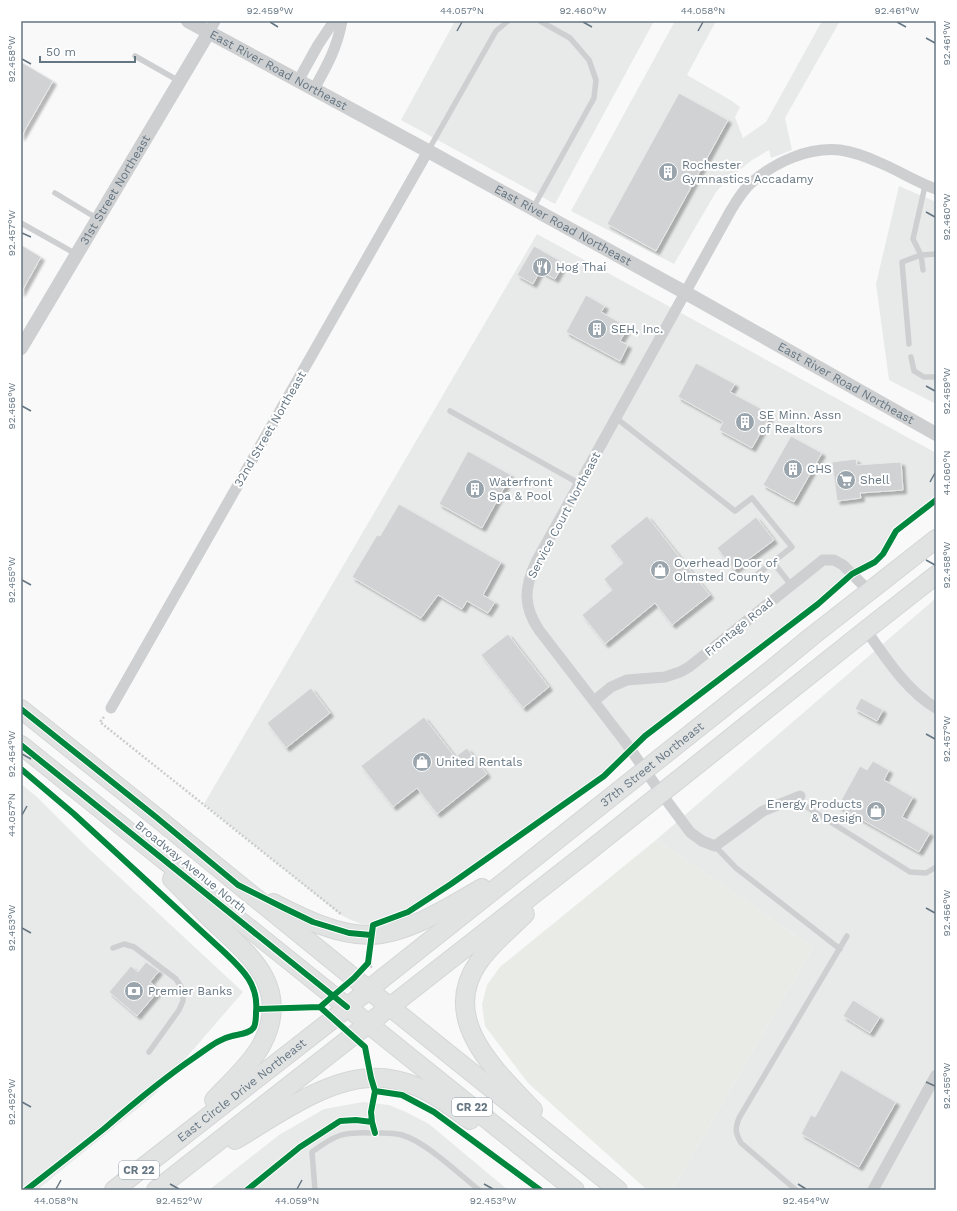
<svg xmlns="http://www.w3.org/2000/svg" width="957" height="1211" font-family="'Work Sans',sans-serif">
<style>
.built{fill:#e8e9e9;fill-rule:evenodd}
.green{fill:#e8ebe6}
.building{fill:#d0d2d3;stroke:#e8e8e8;filter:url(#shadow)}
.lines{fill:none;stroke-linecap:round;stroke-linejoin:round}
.primary-casing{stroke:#d5d6d7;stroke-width:20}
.path{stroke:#cbcccd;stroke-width:2.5;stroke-dasharray:2 2;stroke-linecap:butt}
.service{stroke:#cecfd0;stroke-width:5.5}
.minor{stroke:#cecfd0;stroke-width:11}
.tertiary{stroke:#cecfd0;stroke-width:14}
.primary{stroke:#e1e2e2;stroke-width:18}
.cycleway-casing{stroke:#fff;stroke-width:8}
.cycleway{stroke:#00873e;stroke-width:6}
.ticks{fill:none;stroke:#657683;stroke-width:1.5}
.labels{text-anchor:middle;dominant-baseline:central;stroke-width:4;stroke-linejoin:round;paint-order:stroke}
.shield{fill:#fff;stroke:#939fa8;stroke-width:1}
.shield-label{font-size:11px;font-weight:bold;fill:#657683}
.street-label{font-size:12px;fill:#657683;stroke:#fff}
.poi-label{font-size:12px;fill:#657683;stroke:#fff;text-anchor:start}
.neatline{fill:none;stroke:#657683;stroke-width:1.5}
.ticks-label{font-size:10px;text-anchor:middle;fill:#657683}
</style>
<defs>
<filter id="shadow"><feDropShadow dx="3.5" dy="3.5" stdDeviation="1" flood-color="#0004"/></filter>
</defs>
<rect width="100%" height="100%" fill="#f9f9f9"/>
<path class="built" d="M455,21H654L555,204L401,120Z
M675,21H716L687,75L732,101L740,107L735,117L743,138L766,122L822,21H840L785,118L792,150L771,158L769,150L752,160L724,183L716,192L674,264L571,211ZM679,93L728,120L656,251L607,224Z
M899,186L936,202V404L889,380L876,284Z
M537,234L936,453V498L896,531L883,554L875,562L852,574L818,604L645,736L604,776L451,884L408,912L373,925L361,924L351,920L341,915L204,804Z
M936,598V1190H672L813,947L656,840Z
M21,784L37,797L88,848L243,992L154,1095L37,1190H21Z
M363,1102L389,1105L406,1112L429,1124L508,1190H209L279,1135L324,1109Z"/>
<path class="green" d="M656,840L813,947L672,1190H647L528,1083L485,1026L482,1004L487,985L500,967Z"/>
<path class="building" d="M21,62L53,81L21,137Z
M679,93L728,120L656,251L607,224Z
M21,245L41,257L21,293Z
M534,246L564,263L555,279L540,271L533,284L517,275Z
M586,295L605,306L601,312L628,327L620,341L628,345L620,361L566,332Z
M696,363L735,384L730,392L771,414L752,448L719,430L723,422L678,397Z
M791,436L822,453L794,502L763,485Z
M468,451L511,475L482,528L439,504Z
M856,459L857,465L901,462L903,490L860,493L861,498L837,501L832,462Z
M399,504L501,562L483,595L495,602L488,613L467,601L462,609L438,595L421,618L352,577L377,535L380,536Z
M647,516L710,595L672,625L655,603L605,644L582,615L612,590L604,579L623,563L610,546Z
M756,517L774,540L734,570L717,548Z
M508,634L549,687L523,708L481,655Z
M311,688L330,713L286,748L267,723Z
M861,698L883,710L877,721L855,709Z
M424,717L455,757L467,748L487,774L437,814L417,788L393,807L361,766Z
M873,761L889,770L884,780L913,797L902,817L930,833L919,852L838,806L860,766L867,770Z
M146,962L159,971L150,982L159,990L137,1016L109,992L131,966L138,972Z
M853,1000L880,1017L870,1033L843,1016Z
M841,1070L896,1102L859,1167L801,1134L811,1115L815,1117Z"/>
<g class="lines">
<g class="primary-casing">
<g id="primary">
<path d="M21,709L156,817L354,978L618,1190"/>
<path d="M21,745L575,1190"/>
<path d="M172,879C186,893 199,907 213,921C251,956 291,988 262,1044C252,1063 229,1084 214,1100"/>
<path d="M273,903C302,918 336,935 370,935C408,934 450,906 482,888"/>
<path d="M525,914C509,930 491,944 478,963C439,1020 496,1071 533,1110"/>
<path d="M235,1140C274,1117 324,1080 370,1078C386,1077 403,1081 418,1087C437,1095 453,1108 470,1120"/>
<path id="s3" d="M114,1190L333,1019L383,978L771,670L811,637L936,539"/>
<path d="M156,1190L589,851L866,630L936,575"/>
</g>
</g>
<path class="path" d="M104,717L100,722L342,915
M368,963L373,969"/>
<path class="service" d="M135,56L179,81
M428,151L496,31L508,21
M55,193L98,219
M533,208L594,98L596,80L589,60L570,38L540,21
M21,223L76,254
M923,270L921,255L913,239L925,186
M909,344L902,262L921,255L936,254
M911,357L914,371L924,377H936
M450,411L580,484
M616,418L735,511L752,498L792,547L754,577
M773,562L791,585
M794,799L910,872L926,873L936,867
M715,846L736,868L840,949
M113,948L124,944L134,947L176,979L183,990V1001L179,1010L149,1052
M315,1190L312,1152C335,1135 342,1132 371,1133C381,1133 392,1132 402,1135C426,1142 458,1173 479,1190
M796,1190L741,1143C735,1132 735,1129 739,1118L847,936"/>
<path class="minor" d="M209,32L215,21
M298,81L318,45L334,21
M314,89C327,66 337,48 342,21
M866,630C886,658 906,690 936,708
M594,701L611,687L627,680L665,677L680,672L689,667L823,560H834L843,565L870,592
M111,708L428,151
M800,796L763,811L715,846L702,841L690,832L661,793L626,743L539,630C523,606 524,588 536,562L731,210C737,200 743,190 751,183C775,162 808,147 840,150C853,152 867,157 878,162C898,170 916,182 936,189
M873,1190L936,1075"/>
<g class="tertiary">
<path id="s1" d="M188,21L428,151L686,293L936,434"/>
<path id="s2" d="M21,348L209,32"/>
</g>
<use href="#primary" class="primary"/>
<g class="cycleway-casing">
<path id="cycleway" d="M21,709L156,817L238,885L284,908L313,922L349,933L371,935
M21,745L347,1007
M21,769L74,814L223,951C242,969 259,984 256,1012C256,1017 256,1023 254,1027C250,1034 239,1034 232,1036C218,1039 207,1049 195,1057C164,1078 134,1103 105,1128C79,1149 53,1169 26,1190
M320,1007L365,1047L371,1078L375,1091L371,1112L372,1122L375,1133
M257,1009L320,1007L354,978L368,963L373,925L408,912L451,884L604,776L645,736L818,604L852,574L875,562L883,554L896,531L936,500
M375,1091L402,1095L434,1112L540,1190
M247,1190L300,1147L340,1121L356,1120L372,1122"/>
</g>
<use href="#cycleway" class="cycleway"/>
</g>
<path class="ticks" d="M270,22L278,27M583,22L592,27M897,22L906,27M457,31L462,22M698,31L703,22M926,38L935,43M22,59L31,64M926,212L935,217M22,233L31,237M926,386L935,391M22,406L31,411M930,482L935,473M926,560L935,565M22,580L31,585M926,734L935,739M22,754L31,759M22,815L27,806M926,908L935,913M22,928L31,933M926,1082L935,1086M22,1102L31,1107M170,1184L179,1189M484,1184L493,1189M798,1184L806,1189M56,1189L61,1180M297,1189L302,1180"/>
<defs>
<g id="building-disc" transform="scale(1)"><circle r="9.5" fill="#99a4ac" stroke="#fff"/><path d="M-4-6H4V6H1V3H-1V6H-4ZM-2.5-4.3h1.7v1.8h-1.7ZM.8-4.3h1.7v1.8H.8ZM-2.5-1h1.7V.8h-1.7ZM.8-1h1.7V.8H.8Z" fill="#fff"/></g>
<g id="restaurant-disc" transform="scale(1)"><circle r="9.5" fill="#99a4ac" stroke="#fff"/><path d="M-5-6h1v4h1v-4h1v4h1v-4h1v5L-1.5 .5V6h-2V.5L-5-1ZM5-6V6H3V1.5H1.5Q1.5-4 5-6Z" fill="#fff"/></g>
<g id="supermarket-disc" transform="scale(1)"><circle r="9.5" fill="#99a4ac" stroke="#fff"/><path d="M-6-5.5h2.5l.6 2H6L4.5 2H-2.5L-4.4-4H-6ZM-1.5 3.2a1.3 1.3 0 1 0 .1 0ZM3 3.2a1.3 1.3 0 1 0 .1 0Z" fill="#fff"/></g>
<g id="shop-disc" transform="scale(1)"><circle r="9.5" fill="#99a4ac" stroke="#fff"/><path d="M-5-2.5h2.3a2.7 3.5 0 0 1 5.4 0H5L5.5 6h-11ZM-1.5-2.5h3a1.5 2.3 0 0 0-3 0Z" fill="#fff"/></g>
<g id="bank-disc" transform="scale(1)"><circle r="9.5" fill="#99a4ac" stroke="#fff"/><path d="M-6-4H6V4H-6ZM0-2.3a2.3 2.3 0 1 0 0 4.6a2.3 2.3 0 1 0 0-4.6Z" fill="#fff"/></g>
</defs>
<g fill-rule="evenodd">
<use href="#building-disc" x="668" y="172"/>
<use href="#restaurant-disc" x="542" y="267"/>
<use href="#building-disc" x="597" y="329"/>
<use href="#building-disc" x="745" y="422"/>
<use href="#building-disc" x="793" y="469"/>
<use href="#supermarket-disc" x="846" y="480"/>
<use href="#building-disc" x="475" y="489"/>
<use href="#shop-disc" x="660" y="570"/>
<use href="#shop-disc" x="422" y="762"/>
<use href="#shop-disc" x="876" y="811"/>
<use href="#bank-disc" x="134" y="991"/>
</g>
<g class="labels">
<g class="shield">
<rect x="452" y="1098" width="40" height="18" rx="3"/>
<rect x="119" y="1161" width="40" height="18" rx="3"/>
</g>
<g class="shield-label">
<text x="472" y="1107">CR 22</text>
<text x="139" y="1170">CR 22</text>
</g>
<g class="street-label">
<text stroke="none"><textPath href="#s1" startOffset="103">East River Road Northeast</textPath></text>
<text stroke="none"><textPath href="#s2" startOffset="184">31st Street Northeast</textPath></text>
<text stroke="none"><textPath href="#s1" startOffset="427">East River Road Northeast</textPath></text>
<text stroke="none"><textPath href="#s1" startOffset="751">East River Road Northeast</textPath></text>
<text transform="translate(270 429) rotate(-60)">32nd Street Northeast</text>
<text transform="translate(564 515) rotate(-62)">Service Court Northeast</text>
<text transform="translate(739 627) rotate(-39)">Frontage Road</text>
<text stroke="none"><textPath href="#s3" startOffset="686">37th Street Northeast</textPath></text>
<text transform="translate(191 867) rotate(39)">Broadway Avenue North</text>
<text stroke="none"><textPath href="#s3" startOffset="162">East Circle Drive Northeast</textPath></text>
</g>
<g class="poi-label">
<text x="682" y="165">Rochester<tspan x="682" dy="14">Gymnastics Accadamy</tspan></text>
<text x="556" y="267">Hog Thai</text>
<text x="611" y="329">SEH, Inc.</text>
<text x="759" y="415">SE Minn. Assn<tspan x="759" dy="14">of Realtors</tspan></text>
<text x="807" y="469">CHS</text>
<text x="860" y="480">Shell</text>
<text x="489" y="482">Waterfront<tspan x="489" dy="14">Spa &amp; Pool</tspan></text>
<text x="674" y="563">Overhead Door of<tspan x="674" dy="14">Olmsted County</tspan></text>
<text x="436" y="762">United Rentals</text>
<text x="862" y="804" text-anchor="end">Energy Products<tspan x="862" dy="14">&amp; Design</tspan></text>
<text x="148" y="991">Premier Banks</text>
</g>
</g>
<rect width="957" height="1211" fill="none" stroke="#ffffff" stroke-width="44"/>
<path d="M40 56v6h95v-6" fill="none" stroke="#657683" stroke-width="2"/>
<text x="46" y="56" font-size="12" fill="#657683" stroke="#ffffff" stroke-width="3" paint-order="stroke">50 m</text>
<rect x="22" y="22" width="913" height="1167" class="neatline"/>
<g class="ticks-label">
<text x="270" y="14">92.459°W</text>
<text x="462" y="14">44.057°N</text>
<text x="583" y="14">92.460°W</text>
<text x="703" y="14">44.058°N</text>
<text x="897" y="14">92.461°W</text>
<text transform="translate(946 43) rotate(-90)" y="4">92.461°W</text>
<text transform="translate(11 59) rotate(-90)" y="4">92.458°W</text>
<text transform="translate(946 217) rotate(-90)" y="4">92.460°W</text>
<text transform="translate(11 233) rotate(-90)" y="4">92.457°W</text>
<text transform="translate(946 391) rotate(-90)" y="4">92.459°W</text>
<text transform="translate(11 406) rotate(-90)" y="4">92.456°W</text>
<text transform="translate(946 473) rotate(-90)" y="4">44.060°N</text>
<text transform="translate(946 565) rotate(-90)" y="4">92.458°W</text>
<text transform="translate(11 580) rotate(-90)" y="4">92.455°W</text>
<text transform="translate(946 739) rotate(-90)" y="4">92.457°W</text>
<text transform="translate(11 754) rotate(-90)" y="4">92.454°W</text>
<text transform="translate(11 815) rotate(-90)" y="4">44.057°N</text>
<text transform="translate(946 913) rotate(-90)" y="4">92.456°W</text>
<text transform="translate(11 928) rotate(-90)" y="4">92.453°W</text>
<text transform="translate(946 1086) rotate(-90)" y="4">92.455°W</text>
<text transform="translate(11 1102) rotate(-90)" y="4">92.452°W</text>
<text x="56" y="1204">44.058°N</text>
<text x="179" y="1204">92.452°W</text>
<text x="297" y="1204">44.059°N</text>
<text x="493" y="1204">92.453°W</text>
<text x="806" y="1204">92.454°W</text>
</g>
</svg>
